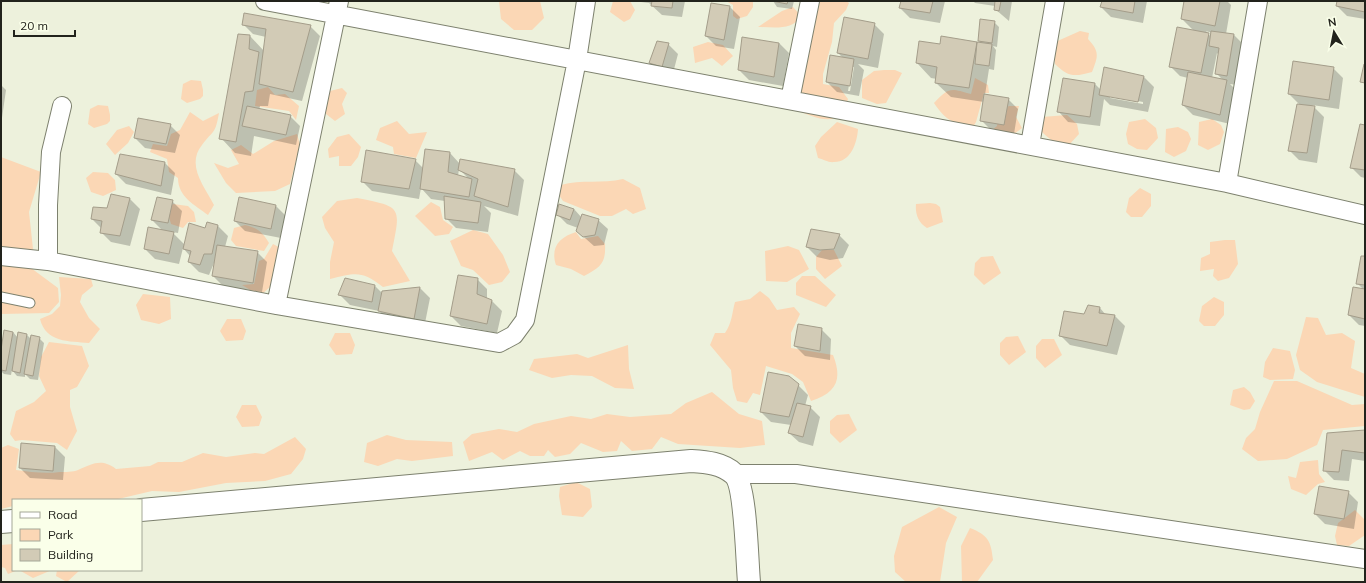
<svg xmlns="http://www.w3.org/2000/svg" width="1366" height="583" font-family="Mulish,sans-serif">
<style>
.green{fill:#fbd7b5}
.shadow{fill:#0003;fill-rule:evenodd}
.building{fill:#d2cbb6;stroke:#a49d8a}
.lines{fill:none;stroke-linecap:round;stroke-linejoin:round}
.lane-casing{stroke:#7d816e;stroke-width:11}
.street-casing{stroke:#7d816e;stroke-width:20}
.secondary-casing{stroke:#7d816e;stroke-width:24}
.lane{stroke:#fff;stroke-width:9}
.street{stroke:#fff;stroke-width:18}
.secondary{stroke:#fff;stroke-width:22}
</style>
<rect width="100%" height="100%" fill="#edf1dc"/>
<path class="green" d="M540,1L544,18L532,30H514L501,19L499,1Z
M613,1H630L635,10L630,19L624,22L610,12Z
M726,1H753V7L747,16L737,19L733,16V5Z
M820,1H846L849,3L846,10L834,23L832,42L823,74V84L839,87L848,99C846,104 845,111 842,114C830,125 811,116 799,111L802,71Z
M793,7L801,16C792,31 774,27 758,27L782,11Z
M1080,31L1089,33L1088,39C1100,52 1098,56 1092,72C1074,77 1068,77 1055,64L1053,43Z
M708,42L723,45L733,56L722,66L712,58L695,63L693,47Z
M884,70H895L902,73L886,103L877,104L862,98V80L874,71Z
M975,78L988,85L989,93H984L976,122L973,127C953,123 946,121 934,103C949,87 950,88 971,94Z
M191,80L201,81L203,90V96L200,99L187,103L181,99L183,84Z
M268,87L275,95L285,94L299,106L296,120L289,111L255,106L257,90Z
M342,88L347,93L342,104L345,114L335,121L326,114V99L330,91Z
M98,105L108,106L110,115V121L107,124L94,128L88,124L90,109Z
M1009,106H1019L1016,117L1022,128L1014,134L991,131L997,126L999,112Z
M190,112L203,121L219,113C215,135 214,129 202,145C186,165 204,186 214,205L208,215C195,205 178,197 178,178L169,172L167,159L150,152L153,144L167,146L171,134L180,130Z
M1067,115L1077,124L1079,134L1068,146C1054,144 1048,138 1038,128L1042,117Z
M1145,119L1156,128L1158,138L1147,150L1137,149L1128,144L1126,134L1129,122Z
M1212,119L1221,125L1224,132L1220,144L1208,150L1198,145L1199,122Z
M397,121L409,134L427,132L416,158L394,154L393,147L376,140L380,128Z
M837,122L858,129C857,143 851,162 834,162C829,163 823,159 818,158L815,146L821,137Z
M129,126L134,132L128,143L115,155L106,144L117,130Z
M1178,127L1188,132L1191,139L1186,151L1174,157L1165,152L1166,129Z
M297,134L300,145L290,184L275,191L236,193L226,183L214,163L228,168L239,164L231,150L241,145L253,154L274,141Z
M349,134L361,147L358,157L351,166H339V156L329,158L328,149L337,137Z
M1,157L41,172L29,212L33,249L31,268L58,288L59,302L49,313L1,314Z
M93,172L108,173L115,180L116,190L103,196L91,192L86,178Z
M623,179L640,188L646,209L633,214L626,209L612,216H600L563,201L557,192L561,185C581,179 602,184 623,179Z
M1140,188L1151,194V206L1142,217H1131L1126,212L1129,198Z
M357,198C402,207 401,206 392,251L410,281L383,287C361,270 356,273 330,279V262L334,242L325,228L322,217L337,201Z
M431,202L440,207L443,220L453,227L449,234L435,236L415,216Z
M930,203L936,204L940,207L943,222L927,228C918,223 915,213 916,204Z
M173,204L188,206L194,212L196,222H188L183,228L171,224L167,210Z
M245,225C258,228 262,232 269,243L264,251L236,246L231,240L234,228Z
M473,230L488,234L503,255L510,272L502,282L489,285L473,270L461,266L450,241Z
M576,232L581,239L598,236L605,244C606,263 601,267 584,276L571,269L556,265C550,247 560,237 576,232Z
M1225,240H1235L1238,264L1229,278L1218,281L1213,276L1214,269L1200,271L1201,258L1210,254V242Z
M273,244L286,251L271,286L260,296L242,285L254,284L259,261L264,259Z
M788,246L799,250L809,269L787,282L766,281L765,251Z
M822,250H834L842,266L825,279L816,269V257Z
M993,256L1001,273L984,285L974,275L975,263L981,257Z
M802,276H815L836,295L826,307L796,295V283Z
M59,277L91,279L93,286L82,295L80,302L89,318L100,329L89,343C69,341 46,343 40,319L52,314L60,306L61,295Z
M760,291L769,298L777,310L794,307L800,314L791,333V348L833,355C843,380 836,393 811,401L803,382L792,374L766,366L760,395L753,393L747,403L737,401L733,388L731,370L710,345L715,333H725C732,323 732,313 735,302L750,299Z
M143,294L170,297L171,319L159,324L141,320L136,305Z
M1214,297L1224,302V315L1215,326H1204L1199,321L1202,306Z
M1306,317L1318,318L1326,335L1342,333L1355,341L1351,368L1365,374V397L1317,382L1300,370L1296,355Z
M227,319H241L246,331L243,340L226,341L220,331Z
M335,333H350L355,345L352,354L336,355L329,345Z
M1018,336L1026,352L1009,365L1000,355V343L1006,337Z
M1042,339H1054L1062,355L1045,368L1036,358V346Z
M49,342L82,346L89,366L77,387L70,390V407L77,431L67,450L57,443L22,440L15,441L10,434L16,411L34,402L46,391L39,376L41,357Z
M628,345L629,369L634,389L615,388L592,376L571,375L552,378L529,370L534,359L577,354L588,358Z
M1273,348L1290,351L1295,370L1293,379L1270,380L1263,377L1265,362Z
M1274,381H1297L1352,405L1365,404V426L1323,430L1317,445L1287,459L1258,461L1242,449L1246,438L1255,429L1260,412Z
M1244,387L1250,392L1255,401L1250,409L1244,410L1230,405L1233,390Z
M712,392L739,414L762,421L765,445L740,448L678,444L661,437L652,449L632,451L621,441L617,451L603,452L581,443L570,454L555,457L548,450L544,456H530L520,451L503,460L492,452L469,461L463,442L472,434L499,429L517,432L534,424L571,416L591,419L607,414L630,417L671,414L686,403Z
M242,405H256L262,417L259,426L242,427L236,417Z
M849,414L857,430L840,443L830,433V421L837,415Z
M387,435L406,440L452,442L453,456L412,461L397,459L378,466L364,462L367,443Z
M295,437L306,449L303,459L291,474L265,481L226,483L179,492L152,491L114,500H13V506L1,509V448L8,445L19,449L16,470C31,472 45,474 60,472C65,472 73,472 78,470C93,464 101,458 116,469L150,466L158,462H182L203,453L226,457L255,453L264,454Z
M1318,460L1319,474L1325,482L1318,484L1306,495L1291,489L1288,476L1296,478L1300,462Z
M576,482L590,489L592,507L583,517L562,515L559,496L560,487Z
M939,507L957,517L946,543L940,582H906L895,572L894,556L902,527Z
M1355,510L1365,520V535L1349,546L1337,545L1335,536L1338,523Z
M970,528C988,535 991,541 993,560L977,582H962L961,546Z
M13,544V570H18L8,574L5,568L1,567V545Z
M19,570H52L33,578Z
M57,570H80L67,582L56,576Z"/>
<path class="shadow" d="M633,1H685L682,17L662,15L649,3Z
M773,1H794L792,9L777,7Z
M902,1H945L940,23L910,18L900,8Z
M973,1H1012L1009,21L995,9V6L975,3Z
M1103,1H1147L1143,23L1111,17L1101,7Z
M1185,1H1227L1231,5L1226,34L1234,35L1244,45L1237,85L1230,84L1237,91L1230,124L1193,115L1183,105L1188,78L1180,76L1170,66L1194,31L1182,19ZM1206,31L1212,33L1211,37ZM1217,53L1219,55L1216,73L1223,80L1212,78Z
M1338,1H1365V19L1347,16L1337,6Z
M711,4L730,7L740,17L734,49L716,46L706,36Z
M994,22L999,27L997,47L993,46L996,50L994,70L989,69L985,95L1008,99L1018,109L1014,134L991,130L981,120L984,102L951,97L936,83L937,79L931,78L917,63L941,45L942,38L982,44L979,41Z
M243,24L310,26L320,36L302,101L270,94L268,106H260L259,110L290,116L300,126L296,145L254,136L251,156L235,153L221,138L250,36L264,51L266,37L253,34Z
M874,24L884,34L878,68L858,64L864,70L859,96L837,92L827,82L844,59L838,53ZM852,67H854L850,91H848Z
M779,43L789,53L783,86L749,80L739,70Z
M668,44L678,54L672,77L660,73L650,63Z
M1333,68L1343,78L1339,109L1312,105L1324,117L1317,163L1299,160L1289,150L1301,106L1289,94Z
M1144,77L1154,87L1148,112L1110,105L1104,99L1100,126L1068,122L1059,112L1095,84L1101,90ZM1110,96L1143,102V104L1110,98Z
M1,85L6,90L1,125Z
M170,125L180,135L175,153L145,148L135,138Z
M1365,126V178L1361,177L1351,167Z
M450,153L460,164L514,170L524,180L518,216L484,206L491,213L488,232L456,228L446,218L445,201L431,199L421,188L419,199L372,191L362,181L415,160L424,169ZM459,169L469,179L458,176Z
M165,163L175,173L171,195L126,184L116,174Z
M130,199L140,209L130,246L111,242L101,232L102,229L92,219L107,209Z
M172,201L182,211L178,233L172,232L185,245L205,229L208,223L218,226L228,236L225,247L257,252L267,262L262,292L223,286L213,276L214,263L209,275L199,272L189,262L190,256L183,248L179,264L155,259L145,249L163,231L152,220Z
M276,206L286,216L281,238L245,231L235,221Z
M574,209L582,218L598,220L608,229L604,245L594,246L577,231L578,228L567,224L557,214Z
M839,235L849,245L843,258L830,260L817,257L807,247Z
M1365,257V326L1359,325L1349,315L1363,289L1357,283Z
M477,279L487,289V299L492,301L502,311L497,333L461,326L451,316Z
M375,286L383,294V292L420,288L430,298L424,328L389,321L379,311L350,305L340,295Z
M1100,308L1106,315L1115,316L1125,326L1117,355L1070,345L1060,335L1084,315Z
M821,329L831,339L830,360L805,356L795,346Z
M13,332L18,338L27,335L31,339L39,338L44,343L38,380L30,379L25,374V377L17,376L12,370L11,375L4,374L1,371V356Z
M798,385L808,395L805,406L810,407L820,417L813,446L799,442L789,433L791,425L771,422L761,412Z
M1365,431V461L1352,459L1349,481L1334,480L1324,470L1328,434Z
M55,447L65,457L63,480L30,478L20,468Z
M1348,492L1358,502L1354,529L1325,524L1315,514Z"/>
<path class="building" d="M652,1H673L672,8L651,6Z
M772,1H788L787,4Z
M901,1H933L930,13L899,8Z
M995,1H1001L999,11L994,10Z
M1102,1H1135L1133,13L1100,7Z
M1184,1H1220L1215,26L1181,19Z
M1337,1H1365V12L1336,6Z
M711,3L730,6L724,40L705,36Z
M244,13L311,25L293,92L259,84L266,29L242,25Z
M844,17L875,23L868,59L837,53Z
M980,19L995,21L992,43L978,41Z
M1177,27L1209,33L1201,73L1169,67Z
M1211,31L1234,34L1227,76L1215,74L1219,48L1209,46Z
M238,34L250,35L249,49L259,52L253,91L245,92L236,142L219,139Z
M941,36L977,42L969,88L935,83L937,67L916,63L919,41L940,44Z
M742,37L779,43L774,77L738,70Z
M657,41L669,43L662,67L649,63Z
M977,42L992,44L989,66L975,64Z
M830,55L854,59L850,86L826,82Z
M1293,61L1334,67L1329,100L1288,94Z
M1364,64H1365V83L1360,82Z
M1104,67L1144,76L1138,102L1099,95Z
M1188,72L1227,80L1220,115L1182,105Z
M1063,78L1095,83L1090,117L1057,112Z
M984,94L1009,98L1004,125L980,121Z
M1297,104L1315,106L1307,153L1288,151Z
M247,106L291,115L286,135L242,126Z
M138,118L171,124L166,144L134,138Z
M1360,124L1365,125V170L1350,168Z
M425,149L450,152L448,172L472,179L469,197L420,189Z
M366,150L416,159L409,189L361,182Z
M120,154L165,162L161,186L115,174Z
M460,159L515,169L508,207L474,196L478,179L458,170Z
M111,194L130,198L120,236L100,233L102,221L91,219L93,207L107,208Z
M444,196L481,202L478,223L445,219Z
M157,197L173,200L168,223L151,220Z
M239,197L276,205L271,229L234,221Z
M559,204L574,209L570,220L556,215Z
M582,214L599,219L595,235L583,237L576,231Z
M207,222L218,225L212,254H204L200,265L188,262L191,251L183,249L189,223L205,228Z
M148,227L174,232L169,254L144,249Z
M811,229L840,234L834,249L820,250L806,247Z
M217,245L258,251L253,283L212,276Z
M1361,256H1365V285L1356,284Z
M458,275L478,278L477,294L492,300L487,324L450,316Z
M345,278L375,285L372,302L338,295Z
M420,287L414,319L378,311L382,291Z
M1353,287L1365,289V319L1348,315Z
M1088,305L1100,307L1099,313L1115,315L1107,346L1059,336L1064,311L1084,314Z
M798,324L822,328L820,351L794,346Z
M4,330L13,332L6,371L1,370V350Z
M18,332L27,334L20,373L12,371Z
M31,335L40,337L33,376L24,374Z
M768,372L789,376L799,384L789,417L760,412Z
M797,403L811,406L803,437L788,433Z
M1365,430V453L1342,450L1339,472L1323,471L1327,433Z
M21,443L55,446L53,471L19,468Z
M1319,486L1349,491L1344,519L1314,514Z"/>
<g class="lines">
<g class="lane-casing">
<path id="lane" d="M1,297L30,303"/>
</g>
<g class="street-casing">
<path id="street" d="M265,1L1227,183L1365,215
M790,100L810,1
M1030,145L1055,1
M1227,183L1258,1
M1,256L48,261L276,305L499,343L514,335L525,320L577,60L586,1
M48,261V205L51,152L62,106
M276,305L339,1
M734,474H796L1365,559"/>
</g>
<g class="secondary-casing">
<path id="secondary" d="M141,510L691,461C706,462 722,463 734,474C746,485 747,562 749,582
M1,522L13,521"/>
</g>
<use href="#lane" class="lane"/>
<use href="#street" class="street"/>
<use href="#secondary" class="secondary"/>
</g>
<rect width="1366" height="583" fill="none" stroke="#22231c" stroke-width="4"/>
<rect x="12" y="499" width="130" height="72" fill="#faffe9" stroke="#a4a797"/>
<rect x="20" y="512" width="20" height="6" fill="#ffffff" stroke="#a4a797"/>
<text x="48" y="519" font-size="12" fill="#22231c">Road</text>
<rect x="20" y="529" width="20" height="12" fill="#fbd7b5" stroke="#a4a797"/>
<text x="48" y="539" font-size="12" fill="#22231c">Park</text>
<rect x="20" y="549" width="20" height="12" fill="#d2cbb6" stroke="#a4a797"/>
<text x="48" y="559" font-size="12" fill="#22231c">Building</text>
<g transform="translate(1334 32) rotate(350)" stroke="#faffe9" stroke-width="3" paint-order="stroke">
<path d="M0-3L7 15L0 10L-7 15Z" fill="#22231c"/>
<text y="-6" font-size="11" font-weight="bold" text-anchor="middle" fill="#22231c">N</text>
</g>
<path d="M14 30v6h61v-6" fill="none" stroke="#22231c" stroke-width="2"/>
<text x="20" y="30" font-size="12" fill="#22231c" stroke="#faffe9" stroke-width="3" paint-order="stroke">20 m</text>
</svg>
